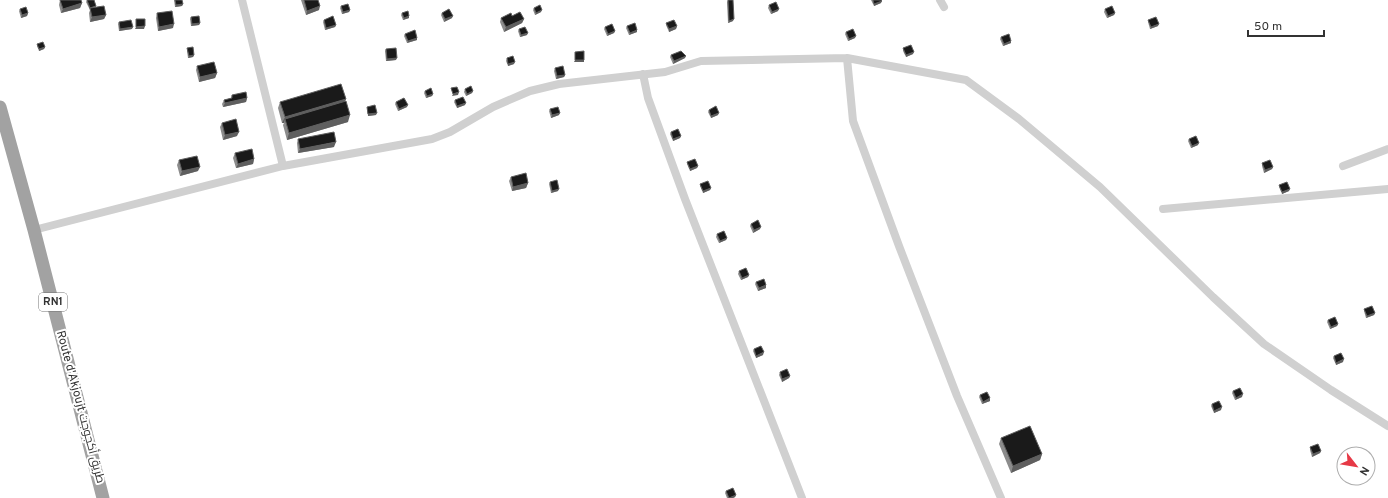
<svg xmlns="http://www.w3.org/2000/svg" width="1388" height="498" font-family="Overpass,Cairo,sans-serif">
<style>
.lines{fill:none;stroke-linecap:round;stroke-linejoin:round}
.minor{stroke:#d0d0d0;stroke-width:8}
.trunk{stroke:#a2a2a2;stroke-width:13}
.wall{fill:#8c8c8c}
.shaded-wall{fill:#5f5f5f}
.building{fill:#1a1a1a;stroke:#5f5f5f}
.labels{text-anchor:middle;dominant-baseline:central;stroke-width:4;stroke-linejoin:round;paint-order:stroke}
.shield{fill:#fff;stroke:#707070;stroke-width:1}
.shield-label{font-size:11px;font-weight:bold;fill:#333}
.street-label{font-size:12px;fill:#333;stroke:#fff}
</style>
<rect width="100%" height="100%" fill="#fff"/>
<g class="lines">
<path class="minor" d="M242,0L283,166
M940,0L944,7
M847,58L853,121L899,246L957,396L1001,498
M643,74L648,98L685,199L802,498
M1343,166L1388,149
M1163,209L1388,189
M34,230L283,166L432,139L450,132L493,107L530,91L559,84L665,72L701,61L847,58L966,80L1019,119L1100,187L1213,297L1264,344L1331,390L1388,426"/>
<path class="trunk" d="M0,107L34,230L103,498"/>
</g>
<path class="wall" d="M60,0L82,3L80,8L61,13L59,5Z
M87,0H94L96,6V7L106,15L104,19L90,22L89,13L90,10L86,2Z
M174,0H182L183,4L182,6L175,7Z
M301,0H318L319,10L306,15Z
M728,0L733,21L728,23L727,2Z
M871,0H881V3L874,6Z
M769,5L778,11L771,14L768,8Z
M341,6L350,10L349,12L342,14L340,8Z
M534,8L541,12L535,15L533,10Z
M20,9L28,13L27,16L21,18L19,11Z
M1105,9L1115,13L1114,15L1107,18L1104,12Z
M157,13L173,28L158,31L156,18Z
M402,13L409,18L403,20L401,15Z
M442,13L452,18L444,22L441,15Z
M512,16L524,19L522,23L504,32L500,22L501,18Z
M191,17L200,23L199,25L191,26L190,19Z
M324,20L336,25L335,27L325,30L323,22Z
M1148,20L1158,26L1150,29L1148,22Z
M119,22L132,29L119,31L118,24Z
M666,23L677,26L676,29L669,32L666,25Z
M627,26L637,30V32L629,35L626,28Z
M605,27L615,31L614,33L607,36L604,29Z
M519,29L527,35L520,37L518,31Z
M846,32L855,38L848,41L845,34Z
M405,34L417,38V40L407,43L404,36Z
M1001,37L1011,43L1003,46L1000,39Z
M37,44L45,47L44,49L39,51L37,46Z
M187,48L194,55L193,57L188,58L187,51Z
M903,48L913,54L906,57L903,51Z
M386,49L396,60L386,61L385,51Z
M671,55L685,58L673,64L670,57Z
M507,58L514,64L508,66L506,61Z
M197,66L217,73L215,78L199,82L196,70Z
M555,68L565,75L564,77L556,79L554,71Z
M465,89L473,91L472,93L466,96L464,92Z
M425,91L433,94L432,96L426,98L424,93Z
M232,95L247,98L246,102L223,107L222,104L224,100L231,98Z
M346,99L345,101L348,122L287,140L283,125L284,123H282L278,108L280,102Z
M455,100L465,105L457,108L454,102Z
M396,102L407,107L398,111L395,104Z
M367,107L376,115L368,116L367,109Z
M550,109L559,115L551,118L549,111Z
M709,110L718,115L711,118L708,112Z
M222,123L237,136L223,140L220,127Z
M671,132L681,136L680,138L673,141L670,134Z
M298,139L334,147L298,153L297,143Z
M1189,139L1198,145L1191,148L1188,141Z
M235,153L254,159L253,164L236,168L233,158Z
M179,160L198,171L180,176L177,165Z
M687,162L698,166L697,168L690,171L687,164Z
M1262,163L1273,167L1272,169L1264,173L1262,166Z
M511,177L528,183L526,188L512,191L509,181Z
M550,182L558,191L551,193L549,184Z
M700,184L711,188L710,190L703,193L700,186Z
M1279,185L1289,191L1282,194L1279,187Z
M751,224L760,229L753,233L750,226Z
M717,234L727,238L726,240L719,243L716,237Z
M739,271L749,275L748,277L741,280L738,274Z
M756,282L766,285V288L758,291L755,284Z
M1364,309L1375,313L1374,315L1366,318L1364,311Z
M1328,320L1338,324L1337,326L1330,329L1327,322Z
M754,349L763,355L756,358L753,351Z
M1334,356L1343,362L1336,365L1333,358Z
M780,372L790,376L789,378L782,382L779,375Z
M1233,391L1242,397L1235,400L1232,393Z
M980,395L990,401L982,404L979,397Z
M1212,404L1221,410L1214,413L1211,406Z
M1001,438L1042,454L1040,460L1011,473L999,444Z
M1310,447L1321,451L1320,453L1312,457L1310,450Z
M726,491L736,495L735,497L733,498H727L725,493Z"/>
<path class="shaded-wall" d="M882,1L881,3L874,6V4Z
M82,3L80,8L61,13L63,9Z
M183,4L182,6L175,7L176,5Z
M320,6L319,10L306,15L307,11Z
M779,9L778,11L771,14L772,12Z
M350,10L349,12L342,14L343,12Z
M542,10L541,12L535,15L536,13Z
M28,13L27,16L21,18L22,15Z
M1115,13L1114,15L1107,18L1108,16Z
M106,15L104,19L90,22L92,17Z
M409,16V18L403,20L404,18Z
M453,16L452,18L444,22L445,19Z
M524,19L522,23L504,32L506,27Z
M734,19L733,21L728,23L729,21Z
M200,23L199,25L191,26L192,24Z
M174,24L173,28L158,31L159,27Z
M1159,24L1158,26L1150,29L1151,27Z
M336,25L335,27L325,30L326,28Z
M145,26L144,29H135L136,27Z
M677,26L676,29L669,32V29Z
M133,27L132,29L119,31L120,29Z
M637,30V32L629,35L630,33Z
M615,31L614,33L607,36L608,34Z
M528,33L527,35L520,37L521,35Z
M856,36L855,38L848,41L849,39Z
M417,38V40L407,43L408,41Z
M1011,41V43L1003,46L1004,44Z
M45,47L44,49L39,51V49Z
M914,52L913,54L906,57V55Z
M194,55L193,57L188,58L189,56Z
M686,56L685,58L673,64L674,61Z
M397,58L396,60L386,61L387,59Z
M575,60H584V62H574Z
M515,62L514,64L508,66V64Z
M217,73L215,78L199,82L200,77Z
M565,75L564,77L556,79L557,76Z
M473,91L472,93L466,96L467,94Z
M459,92L458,95L452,96L453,94Z
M433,94L432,96L426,98L427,96Z
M247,98L246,102L223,107L225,103Z
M346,99L343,105L285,119L284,123H282L285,117Z
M466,103L465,105L457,108V106Z
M408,105L407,107L398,111L399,109Z
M377,113L376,115L368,116V114Z
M560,113L559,115L551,118L552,115Z
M719,113L718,115L711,118V116Z
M350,115L348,122L287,140L289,133Z
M239,132L237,136L223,140L225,135Z
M681,136L680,138L673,141V139Z
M336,142L334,147L298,153L300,149Z
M1199,143L1198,145L1191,148L1192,146Z
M254,159L253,164L236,168L238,164Z
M698,166L697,168L690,171V169Z
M200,167L198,171L180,176L182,171Z
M1273,167L1272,169L1264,173L1265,170Z
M528,183L526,188L512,191L513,187Z
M711,188L710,190L703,193V191Z
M559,189L558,191L551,193L552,191Z
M1290,189L1289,191L1282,194V192Z
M761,227L760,229L753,233L754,230Z
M727,238L726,240L719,243L720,241Z
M749,275L748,277L741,280L742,278Z
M766,285V288L758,291L759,288Z
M1375,313L1374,315L1366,318L1367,316Z
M1338,324L1337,326L1330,329L1331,327Z
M764,352L763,355L756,358V356Z
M1344,359L1343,362L1336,365V363Z
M790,376L789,378L782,382V379Z
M1243,394L1242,397L1235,400L1236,398Z
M990,398V401L982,404L983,402Z
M1222,407L1221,410L1214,413V411Z
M1321,451L1320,453L1312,457L1313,454Z
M1042,454L1040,460L1011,473L1013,466Z
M736,495L735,497L733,498H729Z"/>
<path class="building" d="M60,0H81L82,3L63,9Z
M87,0H94L96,6L90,8Z
M175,0H182L183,4L176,5Z
M304,0H318L320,6L307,11Z
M728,0H733L734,19L729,21Z
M873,0H881L882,1L874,4Z
M776,2L779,9L772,12L769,5Z
M348,4L350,10L343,12L341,6Z
M540,5L542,10L536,13L534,8Z
M104,6L106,15L92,17L90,8Z
M1112,6L1115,13L1108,16L1105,9Z
M26,7L28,13L22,15L20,9Z
M449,9L453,16L445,19L442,13Z
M172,11L174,24L159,27L157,13Z
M408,11L409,16L404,18L402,13Z
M520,12L524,19L506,27L501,18L511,13L512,16Z
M199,16L200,23L192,24L191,17Z
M333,16L336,25L326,28L324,20Z
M1156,17L1159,24L1151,27L1148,20Z
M136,19H145V26L136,27Z
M131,20L133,27L120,29L119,22Z
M674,20L677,26L669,29L666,23Z
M635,23L637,30L630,33L627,26Z
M612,24L615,31L608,34L605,27Z
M525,27L528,33L521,35L519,29Z
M853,29L856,36L849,39L846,32Z
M415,30L417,38L408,41L405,34Z
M1009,34L1011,41L1004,44L1001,37Z
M43,42L45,47L39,49L37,44Z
M911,45L914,52L906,55L903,48Z
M193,47L194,55L189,56L187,48Z
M396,48L397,58L387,59L386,49Z
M584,51V60H575V52Z
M681,51L686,56L674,61L671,55Z
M513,56L515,62L508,64L507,58Z
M214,62L217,73L200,77L197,66Z
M563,66L565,75L557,76L555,68Z
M341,84L346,99L285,117L280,102Z
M471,86L473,91L467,94L465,89Z
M457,87L459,92L453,94L451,88Z
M431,88L433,94L427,96L425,91Z
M246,92L247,98L225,103L224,100L232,98V95Z
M463,97L466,103L457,106L455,100Z
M404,98L408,105L399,109L396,102Z
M346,101L350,115L289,133L285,119Z
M375,105L377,113L368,114L367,107Z
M716,106L719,113L711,116L709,110Z
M558,107L560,113L552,115L550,109Z
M236,119L239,132L225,135L222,123Z
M678,129L681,136L673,139L671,132Z
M334,132L336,142L300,149L298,139Z
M1196,136L1199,143L1192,146L1189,139Z
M252,149L254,159L238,164L235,153Z
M197,156L200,167L182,171L179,160Z
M695,159L698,166L690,169L687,162Z
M1270,160L1273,167L1265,170L1262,163Z
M526,173L528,183L513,187L511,177Z
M557,180L559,189L552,191L550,182Z
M708,181L711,188L703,191L700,184Z
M1287,182L1290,189L1282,192L1279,185Z
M758,220L761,227L754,230L751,224Z
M724,231L727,238L720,241L717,234Z
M746,268L749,275L742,278L739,271Z
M764,279L766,285L759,288L756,282Z
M1372,306L1375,313L1367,316L1364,309Z
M1335,317L1338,324L1331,327L1328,320Z
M761,346L764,352L756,356L754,349Z
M1341,353L1344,359L1336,363L1334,356Z
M787,369L790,376L782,379L780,372Z
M1240,388L1243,394L1236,398L1233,391Z
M987,392L990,398L983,402L980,395Z
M1219,401L1222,407L1214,411L1212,404Z
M1030,426L1042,454L1013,466L1001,438Z
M1318,444L1321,451L1313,454L1310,447Z
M733,488L736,495L729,498L726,491Z"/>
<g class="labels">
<rect class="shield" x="39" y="293" width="28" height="18" rx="3"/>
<g class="shield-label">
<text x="53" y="302">RN1</text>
</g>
<g class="street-label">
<text transform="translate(80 407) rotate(75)">Route d'Akjoujt طريق أكجوجت</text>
</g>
</g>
<g transform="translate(1356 466) rotate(121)"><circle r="19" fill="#ffffff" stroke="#adadad"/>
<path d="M0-3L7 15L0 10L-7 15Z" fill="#e63946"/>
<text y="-6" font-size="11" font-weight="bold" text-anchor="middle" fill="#333333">N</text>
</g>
<path d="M1248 30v6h76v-6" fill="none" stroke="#333333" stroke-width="2"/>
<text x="1254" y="30" font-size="12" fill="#333333" stroke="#ffffff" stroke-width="3" paint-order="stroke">50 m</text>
</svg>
